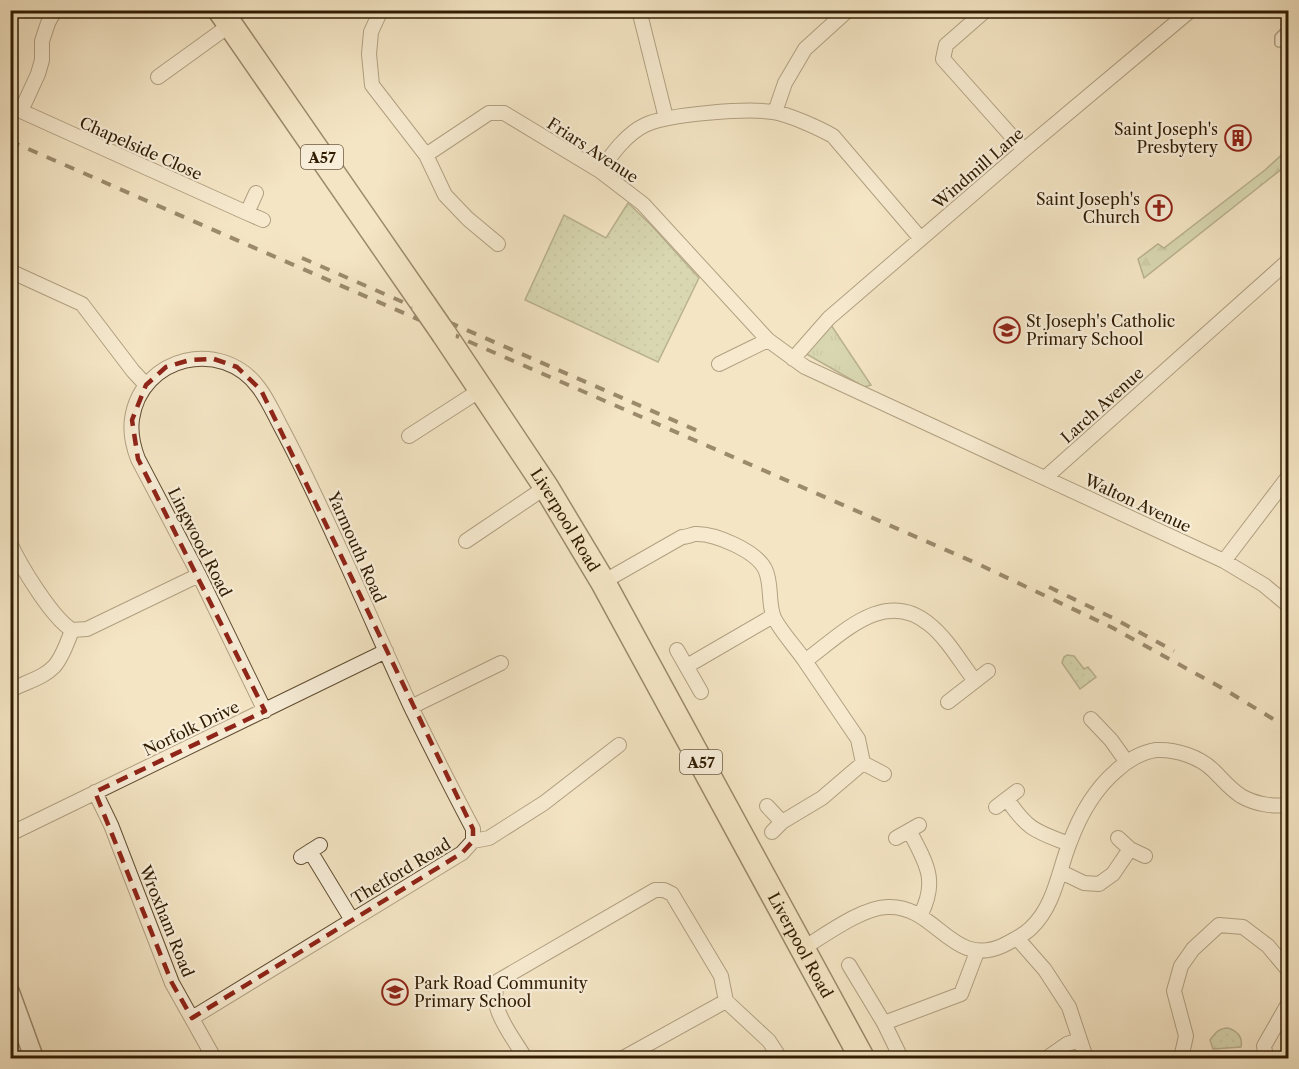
<svg xmlns="http://www.w3.org/2000/svg" width="1299" height="1069" font-family="'Libre Caslon Text',serif">
<style>
.grass{fill:url(#grass-tufts);stroke:#73714e;stroke-width:1.5}
.forest{fill:url(#forest-firs);stroke:#73714e;stroke-width:1.5}
.park{fill:url(#park-dots);stroke:#73714e;stroke-width:1.5}
.lines{fill:none;stroke-linecap:round;stroke-linejoin:round}
.lane-casing{stroke:#614e32;stroke-width:10}
.street-casing{stroke:#614e32;stroke-width:16}
.secondary-casing{stroke:#301c02;stroke-width:21}
.highway-casing{stroke:#301c02;stroke-width:27}
.lane{stroke:#f8eed9;stroke-width:7}
.street{stroke:#f8eed9;stroke-width:14}
.secondary{stroke:#f8eed9;stroke-width:18}
.highway{stroke:#f4e5c4;stroke-width:24}
.rail{stroke:#301c02;stroke-width:4;stroke-dasharray:10 10;stroke-linecap:butt}
.highway-bridge-casing{stroke:#301c02;stroke-width:27;stroke-linecap:butt}
.highway-bridge{stroke:#f4e5c4;stroke-width:24}
.marked{fill:none;stroke:#8f2418;stroke-width:4.5;stroke-dasharray:12 8;stroke-linejoin:round}
.labels{text-anchor:middle;dominant-baseline:central;stroke-width:4.5;stroke-linejoin:round;paint-order:stroke}
.shield{fill:#f8eed9;stroke:#6c5b42;stroke-width:1.5}
.shield-label{font-size:15px;font-weight:bold;fill:#301c02}
.poi-label{font-size:16px;fill:#301c02;stroke:#f8eed9;text-anchor:end}
.street-label{font-size:16px;fill:#301c02;stroke:#f8eed9}
</style>
<defs>
<pattern id="grass-tufts" width="24" height="20" patternUnits="userSpaceOnUse" patternTransform="scale(1.5)"><rect width="24" height="20" fill="#b6c699"/><path d="M3 7l-1-3M5 7V3M7 7l1-3M15 17l-1-3M17 17v-4M19 17l1-3" fill="none" stroke="#9daa82"/></pattern>
<pattern id="forest-firs" width="22" height="20" patternUnits="userSpaceOnUse" patternTransform="scale(1.5)"><rect width="22" height="20" fill="#b6c699"/><path d="M5 1l3.5 6h-7zM16 11l3.5 6h-7z" fill="#9daa82"/></pattern>
<pattern id="park-dots" width="8" height="8" patternUnits="userSpaceOnUse" patternTransform="scale(1.5)"><rect width="8" height="8" fill="#b6c699"/><path d="M2 2h.1M6 6h.1" fill="none" stroke="#9daa82" stroke-width="1.8" stroke-linecap="round"/></pattern>
</defs>
<rect width="100%" height="100%" fill="#f4e5c4"/>
<filter id="stains"><feTurbulence type="fractalNoise" baseFrequency=".00333" numOctaves="4"/><feColorMatrix values="0 0 0 0 .2 0 0 0 0 .09 0 0 0 0 .02 0 0 0 .5 -.17"/></filter>
<radialGradient id="worn" r=".72"><stop offset=".6" stop-color="#630" stop-opacity="0"/><stop offset="1" stop-color="#630" stop-opacity=".3"/></radialGradient>
<path class="grass" d="M831,325L871,385L864,387L803,352Z"/>
<path class="forest" d="M1288,149V164L1144,278L1138,259L1158,244L1164,248L1265,170Z"/>
<path class="park" d="M628,203L651,225L699,278L658,362L525,300L564,215L606,238Z
M1067,655L1074,656L1084,669L1088,667L1096,677L1080,689L1062,663L1064,657Z
M1228,1028C1237,1031 1243,1037 1241,1047L1213,1049L1210,1040C1215,1033 1219,1028 1228,1028Z"/>
<g class="lines">
<g class="lane-casing">
<path id="lane" d="M1279,43V37L1288,28"/>
</g>
<g class="street-casing">
<path id="street" d="M55,10L48,23L42,41V60L38,74L21,111L247,213
M381,10L371,32L369,54L372,85L426,155L445,195L468,219L498,244
M639,10L666,118
M986,10L946,45L943,59L1024,150
M158,77L230,25
M775,112L785,83L805,49L848,10
M426,155L489,113H504L600,171L643,204L768,340L805,367L1224,561L1264,585L1288,605
M600,171C612,154 626,134 645,125C667,114 748,108 773,112C788,114 819,128 833,136L921,239
M256,193L247,213L263,220
M10,271L82,304L133,371L146,385
M793,359L829,318L1024,150L1191,10
M719,364L768,340
M409,436L482,389
M1045,478L1288,261
M466,541L546,487
M10,543C20,565 52,618 72,630
M1224,561L1288,477
M603,582L682,537C686,537 691,535 695,534C715,533 756,551 765,569C772,583 768,600 773,615C776,626 798,650 805,661C841,635 884,587 929,624C947,638 961,663 975,681
M677,650L701,692
M805,661L858,739L863,763L884,774
M687,666L773,616
M10,690C52,671 56,675 72,630L87,629L199,575
M948,702L988,671
M411,707L501,663
M265,711L199,575L138,459C133,446 130,433 132,419C141,356 222,337 259,388C268,400 274,414 281,427C304,470 324,514 344,558C367,608 388,658 411,707C431,748 452,789 473,829V841
M1091,719L1111,740L1126,761
M95,792L111,825L172,983L214,1058
M1007,799C1028,830 1035,831 1069,844
M767,806L782,822L772,832
M996,807L1017,791
M782,822L822,798L863,763
M910,832C926,863 938,880 921,914
M10,834L386,651
M896,838L919,825
M1118,838L1130,849L1145,856
M310,851L352,920
M301,857L320,845
M1061,872L1084,883L1099,884L1113,874L1130,849
M1017,938L1045,970L1069,1007L1085,1055
M802,949C825,935 861,908 887,907C936,904 952,970 1004,945C1013,940 1023,936 1031,928C1055,905 1058,872 1070,842C1080,815 1094,790 1116,771C1126,761 1142,752 1156,750C1176,749 1200,757 1214,771C1223,780 1230,789 1241,796C1255,804 1273,807 1288,805
M849,965L884,1023L901,1058
M726,1001L769,1041L780,1058
M192,1018L462,853L473,841L489,838L544,803L619,745
M884,1023L961,994L977,952
M525,1058C512,1035 487,1008 498,981L655,890H664L672,894L721,976L726,1001L623,1058
M1047,1058L1067,1044L1079,1040
M1181,1058L1186,1036L1174,991L1181,966L1193,949L1219,925L1243,927L1268,946L1288,970
M1266,1058L1264,1046L1288,1004"/>
</g>
<g class="secondary-casing">
<path id="secondary" d="M10,992L34,1058"/>
</g>
<g class="highway-casing">
<g id="highway">
<path d="M220,10L424,305"/>
<path id="s1" d="M444,334L546,487L603,582L862,1058"/>
</g>
</g>
<use href="#lane" class="lane"/>
<use href="#street" class="street"/>
<use href="#secondary" class="secondary"/>
<use href="#highway" class="highway"/>
<path class="rail" d="M10,141L978,564L1111,627L1222,688L1288,728
M302,258L698,431
M1049,587L1115,619L1174,651"/>
<g class="highway-bridge-casing">
<path id="highway-bridge" d="M424,305L444,334"/>
</g>
<use href="#highway-bridge" class="highway-bridge"/>
</g>
<path d="M0 0H1299V1069H0ZM214,359L237,367L261,390L473,829V841L462,853L192,1018L172,983L95,792L265,711L138,459L132,420L146,385L166,367L190,360Z" fill="#f4e5c4" fill-opacity=".55" fill-rule="evenodd"/>
<path class="marked" d="M214,359L237,367L261,390L473,829V841L462,853L192,1018L172,983L95,792L265,711L138,459L132,420L146,385L166,367L190,360Z"/>
<defs>
<g id="building-ring" transform="scale(1.35)"><circle r="9.5" fill="#f8eed9" stroke="#8f2418" stroke-width="1.5"/><path d="M-4-6H4V6H1V3H-1V6H-4ZM-2.5-4.3h1.7v1.8h-1.7ZM.8-4.3h1.7v1.8H.8ZM-2.5-1h1.7V.8h-1.7ZM.8-1h1.7V.8H.8Z" fill="#8f2418"/></g>
<g id="church-ring" transform="scale(1.35)"><circle r="9.5" fill="#f8eed9" stroke="#8f2418" stroke-width="1.5"/><path d="M-1.2-6h2.4v3.5h3.3v2.4h-3.3V6h-2.4V-.1h-3.3v-2.4h3.3Z" fill="#8f2418"/></g>
<g id="school-ring" transform="scale(1.35)"><circle r="9.5" fill="#f8eed9" stroke="#8f2418" stroke-width="1.5"/><path d="M0-5L7-2L0 1L-7-2ZM-4 1L0 2.5L4 1V4Q0 6-4 4Z" fill="#8f2418"/></g>
</defs>
<g fill-rule="evenodd">
<use href="#building-ring" x="1238" y="138"/>
<use href="#church-ring" x="1159" y="208"/>
<use href="#school-ring" x="1007" y="330"/>
<use href="#school-ring" x="395" y="992"/>
</g>
<g class="labels">
<g class="shield">
<rect x="301" y="145" width="42" height="24" rx="4.5"/>
<rect x="680" y="750" width="42" height="24" rx="4.5"/>
</g>
<g class="shield-label">
<text x="322" y="157">A57</text>
<text x="701" y="762">A57</text>
</g>
<g class="poi-label">
<text x="1218" y="129">Saint Joseph's<tspan x="1218" dy="18">Presbytery</tspan></text>
<text x="1140" y="199">Saint Joseph's<tspan x="1140" dy="18">Church</tspan></text>
<text x="1026" y="321" text-anchor="start">St Joseph's Catholic<tspan x="1026" dy="18">Primary School</tspan></text>
<text x="414" y="983" text-anchor="start">Park Road Community<tspan x="414" dy="18">Primary School</tspan></text>
</g>
<g class="street-label">
<text transform="translate(141 148) rotate(24)">Chapelside Close</text>
<text transform="translate(593 150) rotate(33)">Friars Avenue</text>
<text transform="translate(978 168) rotate(-41)">Windmill Lane</text>
<text transform="translate(1102 405) rotate(-42)">Larch Avenue</text>
<text transform="translate(1138 503) rotate(25)">Walton Avenue</text>
<text stroke="none"><textPath href="#s1" startOffset="222">Liverpool Road</textPath></text>
<text transform="translate(200 542) rotate(63)">Lingwood Road</text>
<text transform="translate(357 547) rotate(66)">Yarmouth Road</text>
<text transform="translate(191 728) rotate(-26)">Norfolk Drive</text>
<text transform="translate(401 871) rotate(-31)">Thetford Road</text>
<text transform="translate(167 921) rotate(68)">Wroxham Road</text>
<text stroke="none"><textPath href="#s1" startOffset="708">Liverpool Road</textPath></text>
</g>
</g>
<rect width="1299" height="1069" fill="none" stroke="#f4e5c4" stroke-width="36"/>
<rect x="12" y="12" width="1275" height="1045" fill="none" stroke="#301c02" stroke-width="3"/>
<rect x="18" y="18" width="1263" height="1033" fill="none" stroke="#301c02" stroke-width="1.5"/>
<rect width="100%" height="100%" filter="url(#stains)"/>
<rect width="100%" height="100%" fill="url(#worn)"/>
</svg>
